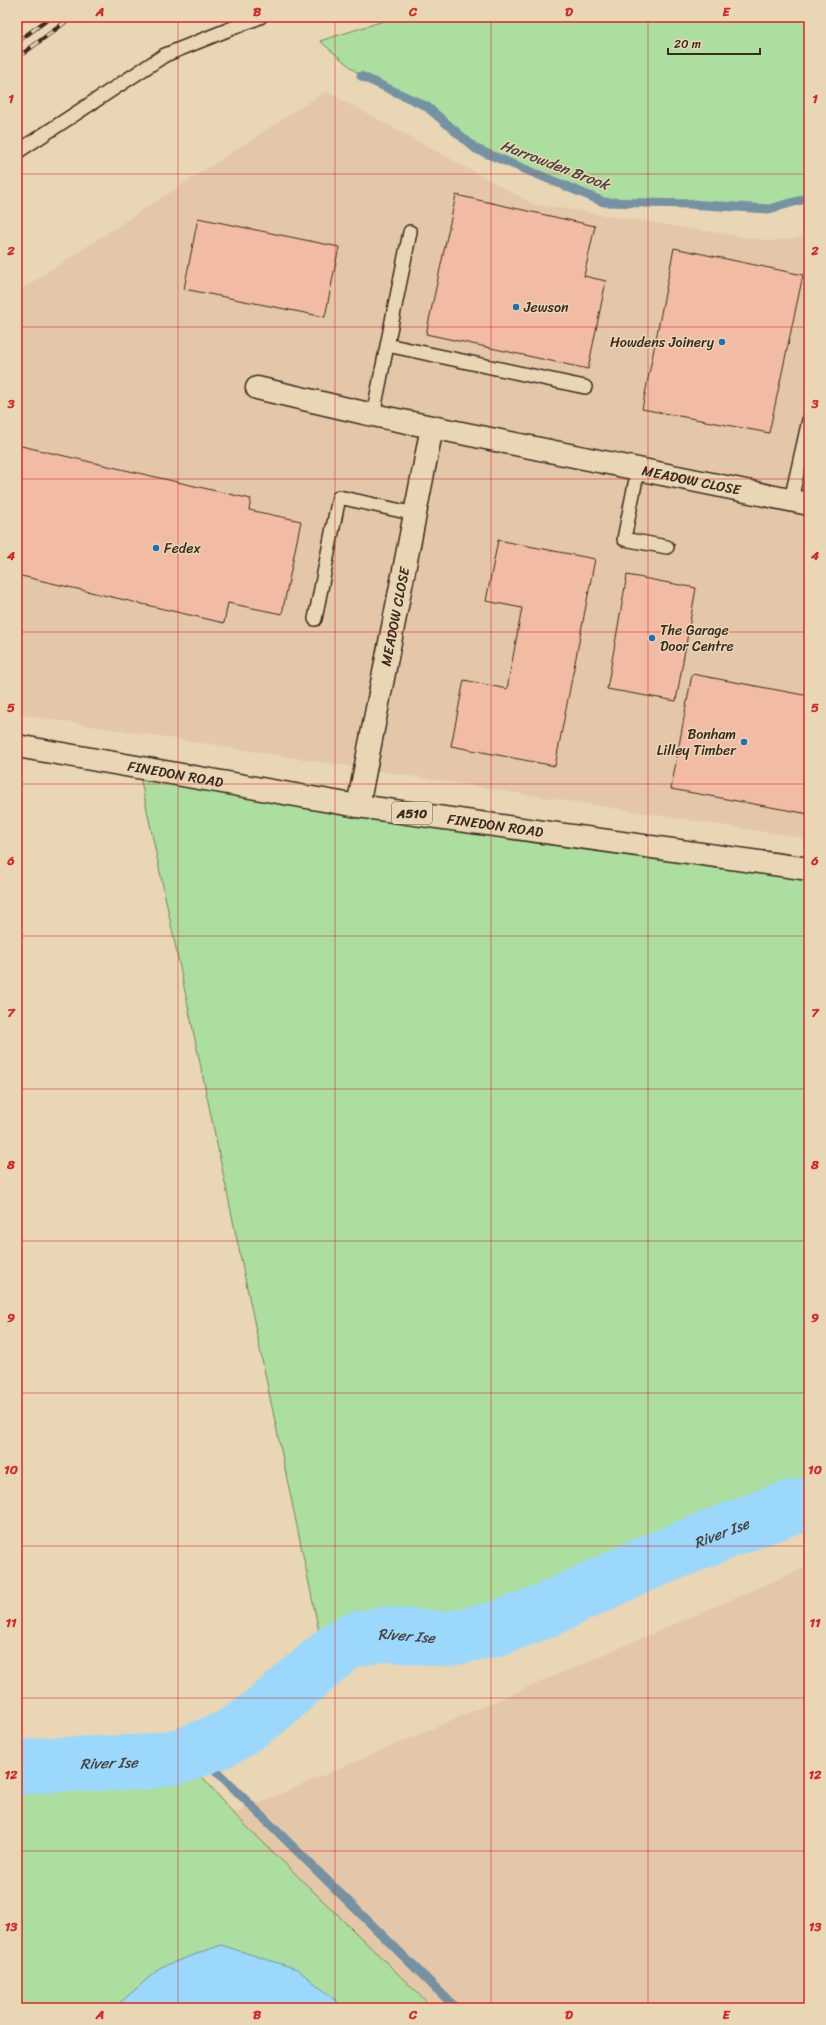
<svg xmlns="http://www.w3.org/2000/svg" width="826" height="2025" font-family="Sriracha,sans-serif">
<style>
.built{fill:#e4c7a9}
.green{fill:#abde9f;stroke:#73845e}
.water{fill:#9bd8fc;stroke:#7592a3}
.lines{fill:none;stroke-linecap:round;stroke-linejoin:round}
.stream{stroke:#7592a3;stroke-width:9}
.river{stroke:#9bd8fc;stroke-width:55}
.building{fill:#f1bca3;stroke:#3b2a1e}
.service-casing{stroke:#3b2a1e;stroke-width:16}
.minor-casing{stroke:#3b2a1e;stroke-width:25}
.primary-casing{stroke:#3b2a1e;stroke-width:25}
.service{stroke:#e9d6b4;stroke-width:13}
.minor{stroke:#e9d6b4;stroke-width:22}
.primary{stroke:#e9d6b4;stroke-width:22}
.rail-casing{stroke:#3b2a1e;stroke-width:4.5}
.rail{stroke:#e9d6b4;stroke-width:3;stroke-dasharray:9;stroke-linecap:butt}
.grid{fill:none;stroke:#d62828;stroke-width:1;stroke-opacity:0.55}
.poi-dot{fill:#1f6fb2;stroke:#e9d6b4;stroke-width:1.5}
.labels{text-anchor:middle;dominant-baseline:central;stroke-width:3;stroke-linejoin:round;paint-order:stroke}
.shield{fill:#e9d6b4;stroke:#6f5e4b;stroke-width:1}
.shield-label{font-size:13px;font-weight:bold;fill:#3b2a1e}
.poi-label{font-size:14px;fill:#3b2a1e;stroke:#e9d6b4;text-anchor:start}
.street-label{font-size:14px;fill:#3b2a1e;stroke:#e9d6b4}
.water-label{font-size:15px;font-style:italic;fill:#49443f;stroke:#e9d6b4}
.neatline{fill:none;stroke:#d62828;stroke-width:1.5}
.grid-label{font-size:13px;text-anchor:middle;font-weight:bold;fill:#d62828}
</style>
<rect width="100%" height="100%" fill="#e9d6b4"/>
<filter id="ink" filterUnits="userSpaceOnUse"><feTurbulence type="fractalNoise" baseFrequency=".025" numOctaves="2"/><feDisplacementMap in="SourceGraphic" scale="8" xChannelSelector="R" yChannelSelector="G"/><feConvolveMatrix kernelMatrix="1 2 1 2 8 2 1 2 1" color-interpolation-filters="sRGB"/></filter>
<g filter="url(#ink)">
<path class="built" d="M326,91L533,204L770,241L809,236V839L17,714V292Z
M809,1566V2008H433L234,1814Z"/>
<path class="green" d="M396,17H809V198L769,209L688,204L604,202L476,149L426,106L361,76L320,41Z
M138,767L809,869V1504L782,1510L704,1540L638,1567L545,1611L496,1629L447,1639L385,1634L352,1640L340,1647L325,1660Z
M184,1755L234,1814L433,2008H17V1768L45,1765L146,1762Z"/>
<path class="water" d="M221,1945L297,1969L345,2008H114L161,1967Z"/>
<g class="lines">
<path class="stream" d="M361,76L426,106L476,149L604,202L688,204L769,209L809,198
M195,1750L456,2008"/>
<path class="river" id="s1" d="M17,1768L45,1765L146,1762L184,1755L229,1737L265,1712L340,1647L352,1640L385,1634L447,1639L496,1629L545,1611L638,1567L704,1540L782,1510L809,1504"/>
</g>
<path class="building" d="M456,195L595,226L584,276L606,281L588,369L426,334Z
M198,218L339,247L325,317L184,289Z
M674,248L803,275L769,433L642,409Z
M17,445L251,499L249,510L301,521L282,614L228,603L224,623L17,575Z
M498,540L595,559L555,766L451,746L464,680L507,689L522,608L486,601Z
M627,575L696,588L676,701L607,689Z
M692,674L809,696V814L671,789Z"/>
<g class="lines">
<g class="service-casing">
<path id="service" d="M17,152L165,55L260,17
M387,345L585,387
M373,415L410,232
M638,469L624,539L667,547
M791,500L809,420
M315,619L339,497L415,514"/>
</g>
<g class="minor-casing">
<g id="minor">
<path id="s2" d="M257,388L373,415L809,504"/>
<path id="s3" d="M358,806L432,427"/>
</g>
</g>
<g class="primary-casing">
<g id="primary">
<path id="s4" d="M17,746L358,806L809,869"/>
</g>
</g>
<use href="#service" class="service"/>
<use href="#minor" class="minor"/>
<use href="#primary" class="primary"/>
<g class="rail-casing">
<path id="rail" d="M17,22L23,17
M17,42L51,17
M17,58L72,17"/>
</g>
<use href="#rail" class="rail"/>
</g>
</g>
<path class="grid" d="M178,17V2008M335,17V2008M491,17V2008M648,17V2008M17,174H809M17,327H809M17,479H809M17,632H809M17,784H809M17,936H809M17,1089H809M17,1241H809M17,1393H809M17,1546H809M17,1698H809M17,1851H809"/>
<g class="poi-dot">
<circle cx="516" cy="307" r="4"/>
<circle cx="722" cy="342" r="4"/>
<circle cx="156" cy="548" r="4"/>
<circle cx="652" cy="638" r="4"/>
<circle cx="744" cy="742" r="4"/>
</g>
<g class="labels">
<rect class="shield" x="392" y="802" width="40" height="22" rx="3"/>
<g class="shield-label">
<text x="412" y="813">A510</text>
</g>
<g class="poi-label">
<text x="524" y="307">Jewson</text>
<text x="714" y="342" text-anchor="end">Howdens Joinery</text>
<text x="164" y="548">Fedex</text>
<text x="660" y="630">The Garage<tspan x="660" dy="16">Door Centre</tspan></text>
<text x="736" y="734" text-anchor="end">Bonham<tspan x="736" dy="16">Lilley Timber</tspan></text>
</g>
<g class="street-label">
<text stroke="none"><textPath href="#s2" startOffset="444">MEADOW CLOSE</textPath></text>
<text stroke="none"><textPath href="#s3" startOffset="193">MEADOW CLOSE</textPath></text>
<text stroke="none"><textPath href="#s4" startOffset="161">FINEDON ROAD</textPath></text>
<text stroke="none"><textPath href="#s4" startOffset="485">FINEDON ROAD</textPath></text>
</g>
<g class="water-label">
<text transform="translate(555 165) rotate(21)">Harrowden Brook</text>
<text stroke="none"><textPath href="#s1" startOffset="764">River Ise</textPath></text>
<text stroke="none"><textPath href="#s1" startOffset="428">River Ise</textPath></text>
<text stroke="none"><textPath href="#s1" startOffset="92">River Ise</textPath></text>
</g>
</g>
<rect width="826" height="2025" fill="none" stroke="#e9d6b4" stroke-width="44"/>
<path d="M668 48v6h92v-6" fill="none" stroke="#3b2a1e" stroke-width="2"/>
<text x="674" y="48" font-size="12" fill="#3b2a1e" stroke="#e9d6b4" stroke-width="3" paint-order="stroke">20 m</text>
<rect x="22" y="22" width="782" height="1981" class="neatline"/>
<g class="grid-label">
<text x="100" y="16">A</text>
<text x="257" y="16">B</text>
<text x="413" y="16">C</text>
<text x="569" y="16">D</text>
<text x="726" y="16">E</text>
<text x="11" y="103">1</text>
<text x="815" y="103">1</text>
<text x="11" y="255">2</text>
<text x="815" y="255">2</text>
<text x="11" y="408">3</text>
<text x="815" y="408">3</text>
<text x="11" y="560">4</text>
<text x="815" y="560">4</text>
<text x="11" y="712">5</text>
<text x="815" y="712">5</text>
<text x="11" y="865">6</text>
<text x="815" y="865">6</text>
<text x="11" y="1017">7</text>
<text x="815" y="1017">7</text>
<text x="11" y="1169">8</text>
<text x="815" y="1169">8</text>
<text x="11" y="1322">9</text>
<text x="815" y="1322">9</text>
<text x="11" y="1474">10</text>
<text x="815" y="1474">10</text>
<text x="11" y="1627">11</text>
<text x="815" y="1627">11</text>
<text x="11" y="1779">12</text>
<text x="815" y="1779">12</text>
<text x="11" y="1931">13</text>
<text x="815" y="1931">13</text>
<text x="100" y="2019">A</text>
<text x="257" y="2019">B</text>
<text x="413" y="2019">C</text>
<text x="569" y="2019">D</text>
<text x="726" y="2019">E</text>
</g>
</svg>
